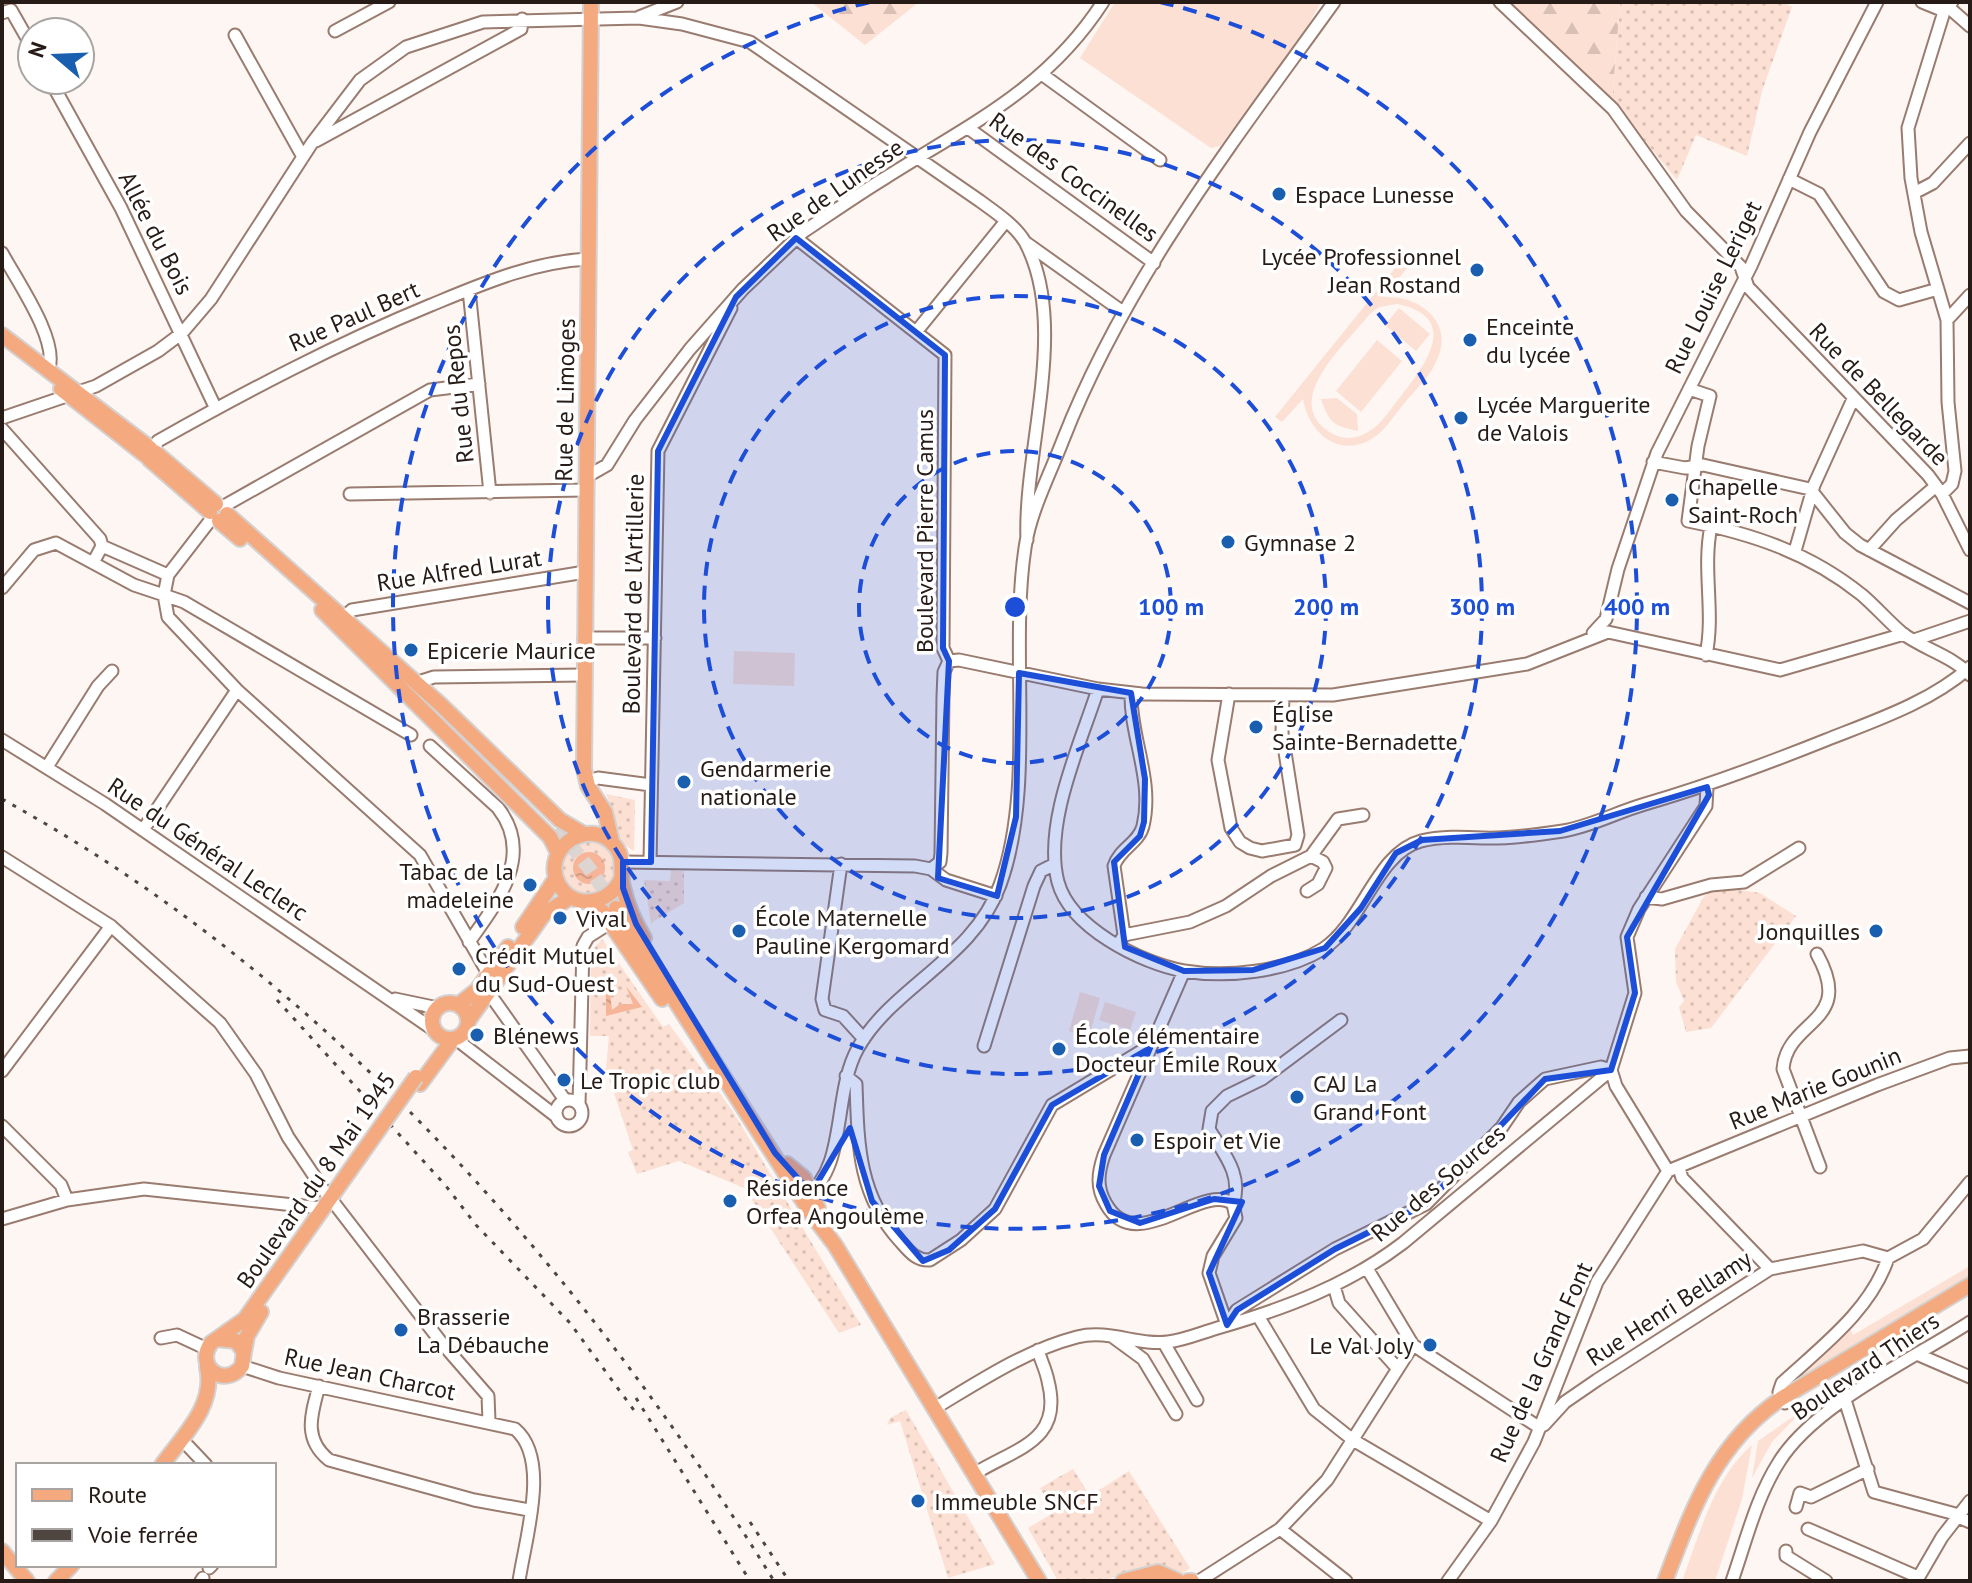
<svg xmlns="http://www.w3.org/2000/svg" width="1972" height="1583" font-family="'PT Sans',sans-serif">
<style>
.grass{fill:url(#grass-dots)}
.forest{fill:url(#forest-firs)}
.garden{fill:#fce0d3;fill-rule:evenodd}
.water{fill:url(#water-ripples)}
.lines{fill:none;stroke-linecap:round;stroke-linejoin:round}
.major-tunnel{stroke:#ddd5d2;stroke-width:14;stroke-dasharray:14 7;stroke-linecap:butt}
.minor-casing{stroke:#997c6f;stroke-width:15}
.major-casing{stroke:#d4d1d0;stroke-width:18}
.minor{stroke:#fff;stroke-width:11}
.major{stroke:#f5a97f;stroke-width:14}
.rail{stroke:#504641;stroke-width:3;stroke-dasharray:4 8;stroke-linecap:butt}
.major-bridge-casing{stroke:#d4d1d0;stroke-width:18;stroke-linecap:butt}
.major-bridge{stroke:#f5a97f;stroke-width:14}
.marked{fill:#1d4ed8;fill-opacity:0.2;stroke:#1d4ed8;stroke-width:6;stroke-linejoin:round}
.ring{fill:none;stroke:#1d4ed8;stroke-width:4;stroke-dasharray:14 10}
.poi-dot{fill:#1a5faf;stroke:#fff;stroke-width:3}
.labels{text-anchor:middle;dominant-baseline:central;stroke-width:7;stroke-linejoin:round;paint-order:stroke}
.street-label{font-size:24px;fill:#261b16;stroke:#fff}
.poi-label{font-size:24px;fill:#261b16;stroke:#fff;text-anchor:start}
.centre{fill:#1d4ed8;stroke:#fff;stroke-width:4}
.ring-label{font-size:24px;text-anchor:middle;font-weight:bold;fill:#1d4ed8;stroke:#fff;stroke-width:7;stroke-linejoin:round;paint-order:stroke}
</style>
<defs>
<pattern id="grass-dots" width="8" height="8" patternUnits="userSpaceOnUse" patternTransform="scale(2)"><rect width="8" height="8" fill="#fce0d3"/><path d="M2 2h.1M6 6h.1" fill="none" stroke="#d8c0b4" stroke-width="1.8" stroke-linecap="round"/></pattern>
<pattern id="forest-firs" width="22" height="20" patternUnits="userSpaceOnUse" patternTransform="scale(2)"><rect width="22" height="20" fill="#fce0d3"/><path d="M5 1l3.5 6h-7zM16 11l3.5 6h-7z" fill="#d8c0b4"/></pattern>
<pattern id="water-ripples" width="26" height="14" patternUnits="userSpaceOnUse" patternTransform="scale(2)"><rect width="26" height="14" fill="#f6b599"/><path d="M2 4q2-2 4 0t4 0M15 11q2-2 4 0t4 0" fill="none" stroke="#d39b83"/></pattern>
</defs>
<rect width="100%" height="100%" fill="#fdf6f3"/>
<path class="grass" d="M1620,2H1783L1792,7L1762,91L1747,156L1696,135L1677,180L1612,101Z
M606,794L635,800L634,851C611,839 616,814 606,794Z
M562 868a27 27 0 1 1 54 0a27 27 0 1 1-54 0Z
M671,870L684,871V903L651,923L644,880L670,881Z
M1726,888L1760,893L1796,916L1711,1028L1686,1032L1679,1007L1684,1001L1676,982L1675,949L1703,898L1712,890Z
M602,939L663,1027L669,1024L732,1110L861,1325L839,1333L744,1188L679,1161L637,1174L628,1152L633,1150L606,1069L609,1036H590L591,952Z
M906,1410L995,1564L948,1578L900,1421L887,1425L890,1418Z
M1073,1469L1090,1496L1129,1471L1190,1568L1183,1573L1153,1566L1101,1581H1058L1028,1528L1055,1512L1040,1488Z"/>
<path class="forest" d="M811,2H919L865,45Z
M1508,2H1620L1612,101Z"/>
<path class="garden" d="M1115,2H1321L1306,29L1220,146L1211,148L1080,58Z
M1400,262L1407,268L1384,297C1420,295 1456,323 1436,362C1429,378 1413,392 1402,406C1392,418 1383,434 1368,441C1335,457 1308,430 1303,399L1282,422L1275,417ZM1397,304C1462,317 1425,365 1401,396C1391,408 1382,424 1368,432C1356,440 1340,440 1328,431C1281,399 1348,342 1369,315L1379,307Z
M1399,308L1430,334L1416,351L1385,325Z
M1377,340L1402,361L1361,412L1336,391Z
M1337,398L1357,414L1358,431C1334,426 1329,423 1321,399Z
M734,651L795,653L794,686L733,684Z
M1080,992L1100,998L1089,1037L1069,1031Z
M1105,1002L1136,1012L1130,1030L1099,1020Z
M1970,1266V1276L1789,1385L1849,1327L1853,1335Z
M1804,1409L1772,1442L1752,1478L1758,1441Z
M1752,1445L1742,1499L1715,1581H1682C1700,1534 1713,1479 1752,1445Z"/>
<path class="water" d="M573 868a16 16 0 1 1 32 0a16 16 0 1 1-32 0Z
M626,986L642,1007L606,1016V992L610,993L612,1010L620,1004H633Z"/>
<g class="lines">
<path class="major-tunnel" d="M557,828L589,868L616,908"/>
<g class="minor-casing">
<path id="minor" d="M1500,2L1613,109L1686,211L1741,267L1748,287L1928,475L1942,494L1970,550
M1922,2L1944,11
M1952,2L1946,5L1970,26
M2,13L11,10L32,47
M639,17L677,2
M335,31L389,2
M235,35L303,157
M1043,75L1160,160
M50,80L121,208L216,409
M968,128L1154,263
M316,141L521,29L522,19
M1789,179L1819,194L1884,292L1899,300L1938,289
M1914,193L1933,183L1970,143
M796,238L945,355L943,648L949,661L944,672L943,696L941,853L940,862L931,869
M1025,242L1123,312
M2,253C17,281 58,339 49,368
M469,290L490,493
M1947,320L1970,295
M916,332L1006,221
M1689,389L1710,396L1698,446L1688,521C1753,534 1810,553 1862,595C1876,607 1888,621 1902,633C1923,649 1951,655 1970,675
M2,418L96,386L158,351L182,333L211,299L312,143L360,80L406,47L483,22L639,18L682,24L750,42L980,201C995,212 1015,225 1025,242C1070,325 1023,451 1027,540
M2,429L100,539L102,546L94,561
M153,449L158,441C247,391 336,344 431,305C482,284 532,262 588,259
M1653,462L1685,468L1703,465L1810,489L1845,533L1860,545L1970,603
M586,477L607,465L635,420L690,349L743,289L803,232C830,214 857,195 885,178C970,124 1047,89 1103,2
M350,494L586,490
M1942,494L1952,484L1955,471L1948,402L1947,320L1921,232L1911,178L1908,128L1947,2
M224,506L430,390L479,384
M212,518L168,575L164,595L184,602L411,735
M102,546L168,575
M1869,550L1896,520L1936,486
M1795,551L1814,485L1853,399
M2,588L34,550L56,543L134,585L164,595L168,617L237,690L420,855L489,975
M344,617L352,610L585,572
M1593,633L1606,619L1618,569L1657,453L1751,266L1810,132L1877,2
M584,638H655
M1914,640L1970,621
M1706,655C1715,612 1702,570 1711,526
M949,661L959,660L1098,689L1142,694L1333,695L1527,664L1608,632L1780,670L1904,634
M415,683L434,677L584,675
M1098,689C1080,745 1043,824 1058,882C1070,927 1140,963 1184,971C1226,978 1286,972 1323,949C1363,923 1376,853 1421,841C1440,836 1463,837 1483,838C1509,839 1537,835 1563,831C1592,826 1617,812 1645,804C1707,786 1766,764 1826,740C1874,721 1931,702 1970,667
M1229,694L1218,760L1231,828L1240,842L1250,848L1262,851L1295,845L1298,835L1282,733L1283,695
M2,740L105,804L434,1030
M430,746L498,808C535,855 497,903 469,942
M47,767L98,686L112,671
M586,782L598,778L651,785
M143,830L237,690
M2,857L111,926L220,1023L256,1074L288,1137L329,1198
M623,862L915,866L931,869L946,880L996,896
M650,862L658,451L731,308
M841,864L822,999L825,1010L843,1016L864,1039
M1307,891L1318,884L1326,868L1323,862L1311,856
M1646,897L1662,899L1711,885L1744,882L1799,848
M1124,935L1190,922L1226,906L1271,876L1311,856L1338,819L1363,815
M1121,940L1124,935L1114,866C1119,849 1139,843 1143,826C1154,780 1130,737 1131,693
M1817,954C1856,1024 1787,1018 1783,1069L1820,1167
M1184,971L1104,1155C1098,1173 1096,1187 1106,1204C1136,1258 1202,1181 1233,1204L1236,1218L1213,1256L1209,1273L1227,1325
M489,993L565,1100
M395,999L438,1008
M456,1039L557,1117
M984,1046L1034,886L1041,871L1055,864
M2,1071L111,926
M846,1076L856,1084C858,1144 858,1195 900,1241C909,1251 916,1261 930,1260L961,1240L995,1209L1052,1105L1150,1046
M556 1113a13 13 0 1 1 26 0a13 13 0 1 1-26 0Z
M579,1105L583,946L588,937L610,923
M2,1126L61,1185L67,1200
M1679,1168L1682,1178L1770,1269
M1668,1171L1616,1086L1611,1070L1635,993L1627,937L1639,909L1706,806L1707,787
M805,1197C848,1168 832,1094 858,1048C892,987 974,958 1000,885C1036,787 1009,654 1025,548C1030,512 1050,474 1063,440C1126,279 1234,141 1334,2
M334,1203L441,1342L488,1396L489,1421
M1233,1204C1243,1175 1224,1154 1209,1129L1212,1111L1227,1096L1262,1079L1341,1020
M2,1219L67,1200L144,1189L322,1208
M1888,1258L1923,1239L1970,1182
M1368,1270L1413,1345L1540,1428
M1334,1286L1339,1303L1398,1369
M1258,1316L1314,1409L1353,1440L1491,1521
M1227,1325L1237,1310L1335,1249L1426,1204L1502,1127L1519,1102L1545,1079L1601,1067L1611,1070
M1113,1337L1143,1359L1176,1414
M161,1338L177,1335L207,1349
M1164,1343L1197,1400
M1919,1355L1970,1377
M242,1366L279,1378L515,1429C551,1459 525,1539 519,1581
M319,1386C311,1415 303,1439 329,1460L474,1500L529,1510
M1845,1400L1874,1492L1959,1515
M940,1405C983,1379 1027,1350 1077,1337C1109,1329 1138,1346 1168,1342C1185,1340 1203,1332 1221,1327C1286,1308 1348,1285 1403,1243L1611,1070
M1544,1425L1565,1402L1597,1380L1770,1269L1863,1251L1888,1258C1871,1310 1821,1347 1782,1383L1779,1392L1785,1403
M188,1446L206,1465
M979,1471C1020,1447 1063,1439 1048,1381C1046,1370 1041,1361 1038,1350
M1796,1507L1800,1493L1811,1497L1868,1469
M1958,1517L1970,1522
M1280,1529L1346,1581
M1808,1529L1918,1577
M1786,1551V1556L1826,1581
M209,1568L212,1565
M1917,1580L1942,1537L1970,1501
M201,1581L203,1578
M1199,1581L1280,1529L1327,1480L1413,1345
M1448,1581L1491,1521L1534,1442L1597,1282L1668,1171L1877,1085L1950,1058L1970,1056
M1732,1581C1746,1541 1756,1498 1779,1462C1814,1405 1913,1359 1970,1322"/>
</g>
<g class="major-casing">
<path id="major" d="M591,2L584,769L588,786L605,812L612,842
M2,335L150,448
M61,389L145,455
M155,452L216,504
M149,459L210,512
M227,514L441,705L560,820L584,834
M219,521L240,539
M322,610L550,837L558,853
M621,879C609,905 573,911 558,883C541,848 590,815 615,846C626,859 619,872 623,887C627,905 635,923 644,938
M590,902L602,911L662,999
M616,908L810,1212L835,1245L1039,1581
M523,927L556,878
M432 1021a18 18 0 1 1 36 0a18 18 0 1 1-36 0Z
M458,1005L477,990L508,947
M468,1021L544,914L571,897
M420,1084L453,1039
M787,1164L804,1178L818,1208
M217,1339L236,1341L244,1352L242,1366C225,1389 194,1367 211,1343L245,1319L360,1156
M244,1352L247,1336L261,1312
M162,1465C183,1436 216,1405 207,1367
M2,1551L27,1581
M56,1581L72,1565
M1123,1581L1158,1572L1178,1581
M1188,1581H1192
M1665,1581C1692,1510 1715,1443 1782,1398L1970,1285"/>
</g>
<use href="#minor" class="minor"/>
<use href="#major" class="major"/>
<path class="rail" d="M2,799C326,977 581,1269 774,1581
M277,1000L446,1186L476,1225L570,1323L636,1413
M636,1398L750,1581
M750,1522L789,1581"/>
<g class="major-bridge-casing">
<path id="major-bridge" d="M360,1156L416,1077"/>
</g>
<use href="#major-bridge" class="major-bridge"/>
</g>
<path class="marked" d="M796,238L945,355L943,648L949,661L938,878L997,896L1016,817L1019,673L1131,693L1145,779L1144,822L1140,836L1114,862L1125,947L1184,971L1253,970L1325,948L1361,908L1396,853L1422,840L1560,831L1707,787L1709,795L1627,937L1635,993L1611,1070L1545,1079L1426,1204L1335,1249L1237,1310L1227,1325L1209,1273L1242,1202L1214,1199L1140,1223L1110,1211L1099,1186L1104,1155L1150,1048L1052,1105L995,1209L949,1250L923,1261L872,1201L850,1128L811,1193L775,1153L636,924L623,888V862H651L658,451L736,297Z"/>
<g class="ring">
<circle cx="1015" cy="607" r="156"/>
<circle cx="1015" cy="607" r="311"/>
<circle cx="1015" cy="607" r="467"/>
<path d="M1160 2A622 622 0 1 1 870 2"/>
</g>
<g class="poi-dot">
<circle cx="1279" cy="194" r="8"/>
<circle cx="1477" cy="270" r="8"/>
<circle cx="1470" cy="340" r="8"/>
<circle cx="1461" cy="418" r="8"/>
<circle cx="1672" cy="500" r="8"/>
<circle cx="1228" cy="542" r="8"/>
<circle cx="411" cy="650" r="8"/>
<circle cx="1256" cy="727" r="8"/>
<circle cx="684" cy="782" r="8"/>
<circle cx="530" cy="885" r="8"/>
<circle cx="560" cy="918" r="8"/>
<circle cx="739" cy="931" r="8"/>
<circle cx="1876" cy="931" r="8"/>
<circle cx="459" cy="969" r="8"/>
<circle cx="477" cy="1035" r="8"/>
<circle cx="1059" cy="1049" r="8"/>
<circle cx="564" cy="1080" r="8"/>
<circle cx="1297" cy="1097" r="8"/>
<circle cx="1137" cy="1140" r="8"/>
<circle cx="730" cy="1201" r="8"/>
<circle cx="401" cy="1330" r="8"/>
<circle cx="1430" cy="1345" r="8"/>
<circle cx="918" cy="1501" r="8"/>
</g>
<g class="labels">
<g class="street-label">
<text transform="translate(1074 177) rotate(36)">Rue des Coccinelles</text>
<text transform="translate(835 190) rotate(-35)">Rue de Lunesse</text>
<text transform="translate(156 233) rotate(63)">Allée du Bois</text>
<text transform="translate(1713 287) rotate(-64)">Rue Louise Leriget</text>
<text transform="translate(354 316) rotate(-24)">Rue Paul Bert</text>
<text transform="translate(458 394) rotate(-96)">Rue du Repos</text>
<text transform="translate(1879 394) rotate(46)">Rue de Bellegarde</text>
<text transform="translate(565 400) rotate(-89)">Rue de Limoges</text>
<text transform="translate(924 531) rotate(-90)">Boulevard Pierre Camus</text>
<text transform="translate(459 570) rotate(-9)">Rue Alfred Lurat</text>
<text transform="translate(633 594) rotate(-89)">Boulevard de l'Artillerie</text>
<text transform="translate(208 849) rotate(34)">Rue du Général Leclerc</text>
<text transform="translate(1815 1088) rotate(-22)">Rue Marie Gounin</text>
<text transform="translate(316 1180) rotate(-55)">Boulevard du 8 Mai 1945</text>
<text transform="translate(1438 1183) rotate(-40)">Rue des Sources</text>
<text transform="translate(1669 1308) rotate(-33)">Rue Henri Bellamy</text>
<text transform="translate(1541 1362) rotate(-66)">Rue de la Grand Font</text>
<text transform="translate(1865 1366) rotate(-34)">Boulevard Thiers</text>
<text transform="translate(370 1374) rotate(12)">Rue Jean Charcot</text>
</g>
<g class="poi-label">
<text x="1295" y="194">Espace Lunesse</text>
<text x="1461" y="256" text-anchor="end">Lycée Professionnel<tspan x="1461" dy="28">Jean Rostand</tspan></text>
<text x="1486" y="326">Enceinte<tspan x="1486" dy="28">du lycée</tspan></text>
<text x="1477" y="404">Lycée Marguerite<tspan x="1477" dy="28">de Valois</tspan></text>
<text x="1688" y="486">Chapelle<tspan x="1688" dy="28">Saint-Roch</tspan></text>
<text x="1244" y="542">Gymnase 2</text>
<text x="427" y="650">Epicerie Maurice</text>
<text x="1272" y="713">Église<tspan x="1272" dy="28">Sainte-Bernadette</tspan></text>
<text x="700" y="768">Gendarmerie<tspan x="700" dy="28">nationale</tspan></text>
<text x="514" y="871" text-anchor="end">Tabac de la<tspan x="514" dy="28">madeleine</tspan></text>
<text x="755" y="917">École Maternelle<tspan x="755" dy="28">Pauline Kergomard</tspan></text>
<text x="576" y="918">Vival</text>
<text x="1860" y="931" text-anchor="end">Jonquilles</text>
<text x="475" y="955">Crédit Mutuel<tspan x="475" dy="28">du Sud-Ouest</tspan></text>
<text x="493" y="1035">Blénews</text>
<text x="1075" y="1035">École élémentaire<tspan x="1075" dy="28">Docteur Émile Roux</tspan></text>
<text x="580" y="1080">Le Tropic club</text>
<text x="1313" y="1083">CAJ La<tspan x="1313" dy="28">Grand Font</tspan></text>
<text x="1153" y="1140">Espoir et Vie</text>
<text x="746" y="1187">Résidence<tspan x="746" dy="28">Orfea Angoulème</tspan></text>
<text x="417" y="1316">Brasserie<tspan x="417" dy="28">La Débauche</tspan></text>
<text x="1414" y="1345" text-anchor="end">Le Val Joly</text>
<text x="934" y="1501">Immeuble SNCF</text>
</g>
</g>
<circle cx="1015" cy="607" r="12" class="centre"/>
<g class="ring-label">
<text x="1171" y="615">100 m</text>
<text x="1326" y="615">200 m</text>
<text x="1482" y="615">300 m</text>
<text x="1637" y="615">400 m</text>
</g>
<rect width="1972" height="1583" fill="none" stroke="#261b16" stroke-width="8"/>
<rect x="16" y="1463" width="260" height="104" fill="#ffffff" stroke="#a8a4a2" stroke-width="2"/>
<rect x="32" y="1489" width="40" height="12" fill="#f5a97f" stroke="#a8a4a2" stroke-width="2"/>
<text x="88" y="1503" font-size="24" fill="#261b16">Route</text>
<rect x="32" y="1529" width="40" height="12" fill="#504641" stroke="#a8a4a2" stroke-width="2"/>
<text x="88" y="1543" font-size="24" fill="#261b16">Voie ferrée</text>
<g transform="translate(56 56) rotate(289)"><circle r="38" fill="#ffffff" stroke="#a8a4a2" stroke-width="2"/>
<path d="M0-6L14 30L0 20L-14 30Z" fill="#1a5faf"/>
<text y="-12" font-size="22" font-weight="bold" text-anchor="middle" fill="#261b16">N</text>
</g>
</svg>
